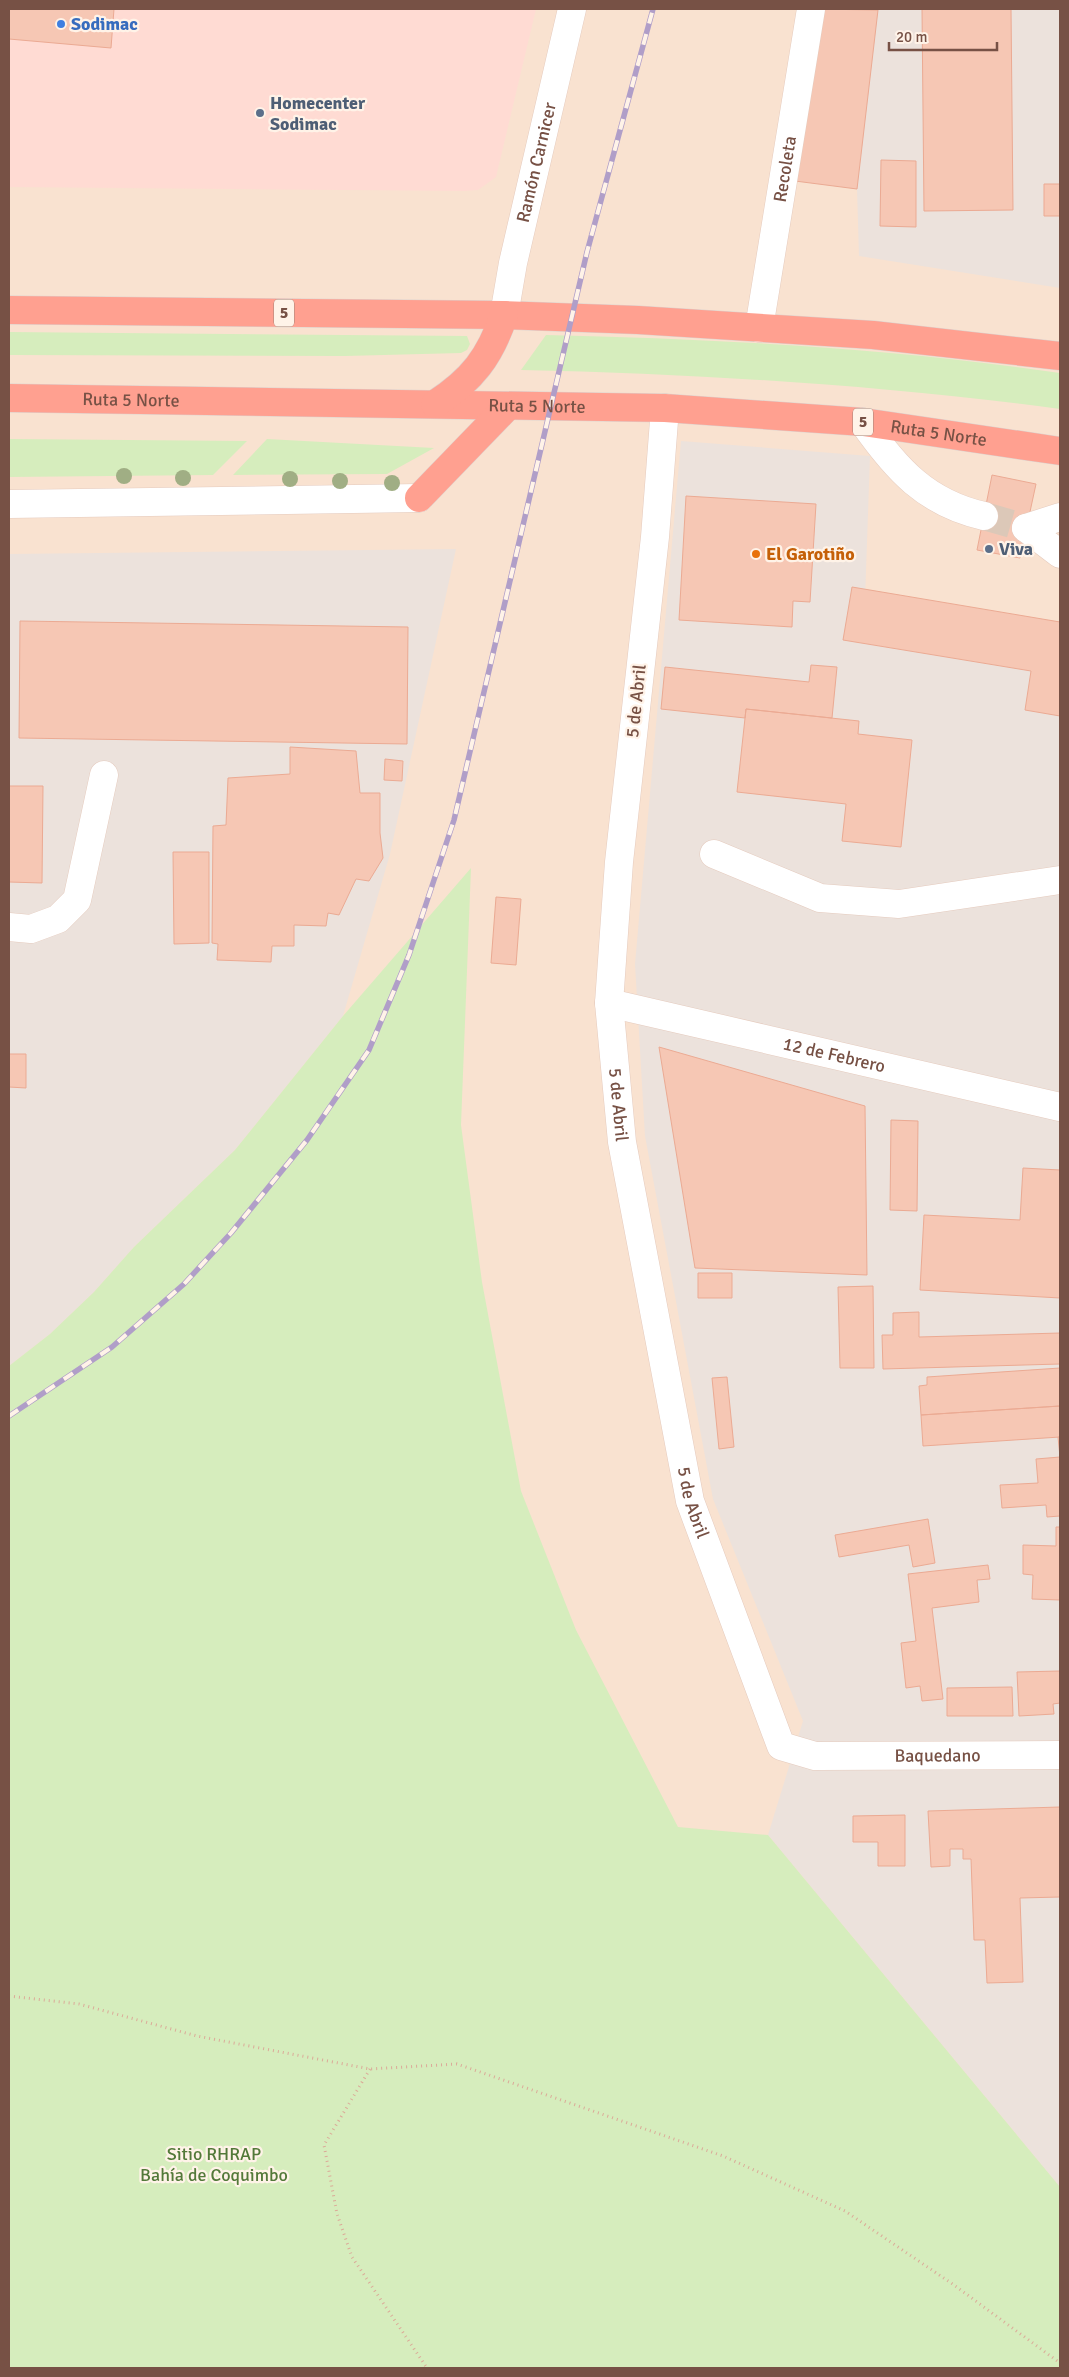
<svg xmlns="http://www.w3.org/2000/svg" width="1069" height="2377" font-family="Signika,sans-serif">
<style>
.residential{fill:#f9e2d0}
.commercial{fill:#ffdbd3}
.industrial{fill:#ece2dc}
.green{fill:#d6edbd}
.building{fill:#f6c7b4;stroke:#ebaa93}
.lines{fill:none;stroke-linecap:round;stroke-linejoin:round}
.minor-tunnel{stroke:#dcc8b8;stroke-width:28;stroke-dasharray:28 14;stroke-linecap:butt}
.minor-casing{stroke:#e5cbbe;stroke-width:29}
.highway-casing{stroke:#dcd2cf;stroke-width:29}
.path{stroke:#dbaa98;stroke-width:3;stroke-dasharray:1 4;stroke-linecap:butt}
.minor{stroke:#fff;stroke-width:28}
.highway{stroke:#ffa090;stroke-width:28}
.rail-casing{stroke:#b09ec8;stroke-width:5.5}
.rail{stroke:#fff3e8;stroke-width:4;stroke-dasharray:11;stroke-linecap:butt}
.tree{fill:#a0ae84}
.shop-dot{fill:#3f7fe0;stroke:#fff3e8;stroke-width:2}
.service-dot{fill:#5c6f8a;stroke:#fff3e8;stroke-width:2}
.food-dot{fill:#e8710a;stroke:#fff3e8;stroke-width:2}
.labels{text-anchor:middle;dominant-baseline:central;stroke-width:4.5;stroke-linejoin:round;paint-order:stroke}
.shield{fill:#fff3e8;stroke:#a08276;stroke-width:1}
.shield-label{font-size:16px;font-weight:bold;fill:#775145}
.shop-label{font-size:18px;font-weight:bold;fill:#366cbe;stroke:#fff3e8;text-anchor:start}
.service-label{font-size:18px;font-weight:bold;fill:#4e5e75;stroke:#fff3e8;text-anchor:start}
.street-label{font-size:18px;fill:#775145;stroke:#fff3e8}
.food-label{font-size:18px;font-weight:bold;fill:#c56008;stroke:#fff3e8;text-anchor:start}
.park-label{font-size:18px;fill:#537939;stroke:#fff3e8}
</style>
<rect width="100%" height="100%" fill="#feefdf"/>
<path class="residential" d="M9,9H1060V2353L9,1887Z"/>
<path class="commercial" d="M9,9H536L496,177L478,190L464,191L9,187Z"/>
<path class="industrial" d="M815,9H1060V288L859,256L857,189L795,181Z
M681,441L870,456L865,600L1060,634V2187L768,1835L803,1721L713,1499L645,1136L635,964Z
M456,549L390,854L343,1016L235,1150L134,1247L94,1292L50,1334L9,1366V554Z"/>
<path class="green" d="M9,332L467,336L470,344L467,350L461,353L345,356L9,355Z
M546,335C718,339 890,348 1060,373V409C881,385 701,374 521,370Z
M9,439L247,441L213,475L9,477Z
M267,439L434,448L387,474L233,475Z
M471,868L461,1125L482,1282L521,1491L576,1630L678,1827L768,1835L1060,2187V2368H9V1366L50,1334L94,1292L134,1247L235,1150L343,1016Z"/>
<path class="building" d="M9,9H114L111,48L9,39Z
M815,9L878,10L857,189L795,181Z
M922,9H1011L1013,210L924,211Z
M881,160L916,161V227L880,226Z
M1044,184H1060V216H1044Z
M992,475L1036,484L1020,558L977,550Z
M686,496L816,504L810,602L793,601L792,627L679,620Z
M852,587L1060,622V716L1025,710L1031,671L843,640Z
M20,621L408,627L407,744L19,738Z
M811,665L837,667L832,718L746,709L745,718L661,709L665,667L809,682Z
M746,709L859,721L858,734L912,740L901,847L842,841L846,804L737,792Z
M290,747L356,751L360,793H380V833L383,858L369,881L356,879L339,915L328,913L326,926L294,925V946H272L271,962L217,960L218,944L212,943L213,826L226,825L228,778L290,774Z
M385,759L403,761L402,781L384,780Z
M9,786H43L42,883L9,882Z
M173,852H209V943L174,944Z
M496,897L521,899L516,965L491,963Z
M659,1047L865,1106L867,1275L695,1268Z
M9,1054H26V1088L9,1087Z
M891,1120L918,1121L917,1211L890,1210Z
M1023,1168L1060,1170V1298L920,1290L924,1215L1020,1220Z
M698,1273H732V1298H698Z
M873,1286L874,1368H840L838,1287Z
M919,1312V1337L1060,1333V1364L883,1369L882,1335H893V1313Z
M1060,1368V1406L921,1415L919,1386L927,1385V1377Z
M727,1377L734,1447L719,1449L712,1378Z
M1060,1406V1437L923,1446L921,1415Z
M1058,1437H1060V1516L1047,1517L1046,1505L1002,1508L1000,1485L1038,1483L1036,1459L1060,1457Z
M928,1519L935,1563L913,1567L909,1545L839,1557L835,1535Z
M1056,1527H1060V1600L1032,1599L1033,1575L1023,1574V1545L1056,1546Z
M988,1565L990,1579L977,1580L979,1602L932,1608L943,1699L922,1701L920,1686L906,1688L901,1643L916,1641L908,1574Z
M1060,1671V1703L1053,1704L1054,1714L1019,1716L1017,1672Z
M1012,1687L1013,1716H947V1688Z
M1060,1807V1897L1020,1898L1023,1982L987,1983L985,1940H974L971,1859H963V1849H950V1866L931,1867L928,1811Z
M905,1815V1866H878V1842H853V1816Z"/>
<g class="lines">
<path class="minor-tunnel" d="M984,516L1026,528"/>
<g class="minor-casing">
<g id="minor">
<path id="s1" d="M504,315L513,263L572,9"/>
<path id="s2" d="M759,328L811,9"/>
<path id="s3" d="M665,408L655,537L619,862L609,1003L622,1142L690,1501L781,1746L815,1756L1060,1755"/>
<path d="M863,422C896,469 926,503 984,516"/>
<path d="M9,504L419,498"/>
<path d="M1026,528L1060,554"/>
<path d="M1026,528L1060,517"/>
<path d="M714,854L820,898L899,904L1060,880"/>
<path d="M9,927L31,929L58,919L77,900L104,775"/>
<path id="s4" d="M609,1003L1060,1107"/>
</g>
</g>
<g class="highway-casing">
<g id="highway">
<path d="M9,310L504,315L638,320L873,335L1060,356"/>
<path id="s5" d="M9,398L665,408L863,422L1060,451"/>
<path d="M435,404C472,380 490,357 504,315"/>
<path d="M419,498L508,406"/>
</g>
</g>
<path class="path" d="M9,1996L79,2004L197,2036L370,2069L457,2064L723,2156L845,2211L954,2285L1060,2363
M370,2069L324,2145L337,2214L352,2257L427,2368"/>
<use href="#minor" class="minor"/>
<use href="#highway" class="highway"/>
<g class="rail-casing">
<path id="rail" d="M9,1416L112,1347L184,1284L231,1233L307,1140L369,1050L409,955L454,820L587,252L653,9"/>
</g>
<use href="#rail" class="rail"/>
</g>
<g class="tree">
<circle cx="124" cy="476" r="8"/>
<circle cx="183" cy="478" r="8"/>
<circle cx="290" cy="479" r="8"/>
<circle cx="340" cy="481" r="8"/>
<circle cx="392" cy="483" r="8"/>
</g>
<circle class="shop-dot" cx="61" cy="24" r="5"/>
<g class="service-dot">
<circle cx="260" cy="113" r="5"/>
<circle cx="989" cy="549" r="5"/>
</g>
<circle class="food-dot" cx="756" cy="554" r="5"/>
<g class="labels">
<g class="shield">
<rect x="274" y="299.5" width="20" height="27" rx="4"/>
<rect x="853" y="408.5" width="20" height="27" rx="4"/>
</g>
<g class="shield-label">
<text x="284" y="313">5</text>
<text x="863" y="422">5</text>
</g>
<g class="shop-label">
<text x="71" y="24">Sodimac</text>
</g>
<g class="service-label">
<text x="270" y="103">Homecenter<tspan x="270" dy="21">Sodimac</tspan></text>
<text x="999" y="549">Viva</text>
</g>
<g class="street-label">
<text stroke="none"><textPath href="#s1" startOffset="156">Ramón Carnicer</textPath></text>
<text stroke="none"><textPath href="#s2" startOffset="161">Recoleta</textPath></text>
<text stroke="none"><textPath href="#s5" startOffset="122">Ruta 5 Norte</textPath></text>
<text stroke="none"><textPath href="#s5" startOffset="528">Ruta 5 Norte</textPath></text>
<text stroke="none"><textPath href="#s5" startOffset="931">Ruta 5 Norte</textPath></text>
<text transform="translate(636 701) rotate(-84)">5 de Abril</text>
<text stroke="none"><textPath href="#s4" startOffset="231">12 de Febrero</textPath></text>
<text stroke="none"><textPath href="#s3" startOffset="700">5 de Abril</textPath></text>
<text stroke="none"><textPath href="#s3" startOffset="1105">5 de Abril</textPath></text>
<text stroke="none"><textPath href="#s3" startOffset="1522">Baquedano</textPath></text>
</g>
<g class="food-label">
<text x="766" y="554">El Garotiño</text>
</g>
<g class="park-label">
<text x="214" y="2154">Sitio RHRAP<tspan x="214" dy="21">Bahía de Coquimbo</tspan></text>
</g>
</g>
<rect width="1069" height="2377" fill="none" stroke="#775145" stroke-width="20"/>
<path d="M889 42v8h108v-8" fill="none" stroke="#775145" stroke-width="2.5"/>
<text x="896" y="42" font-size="15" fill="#775145" stroke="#fff3e8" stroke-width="4" paint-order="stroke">20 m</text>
</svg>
